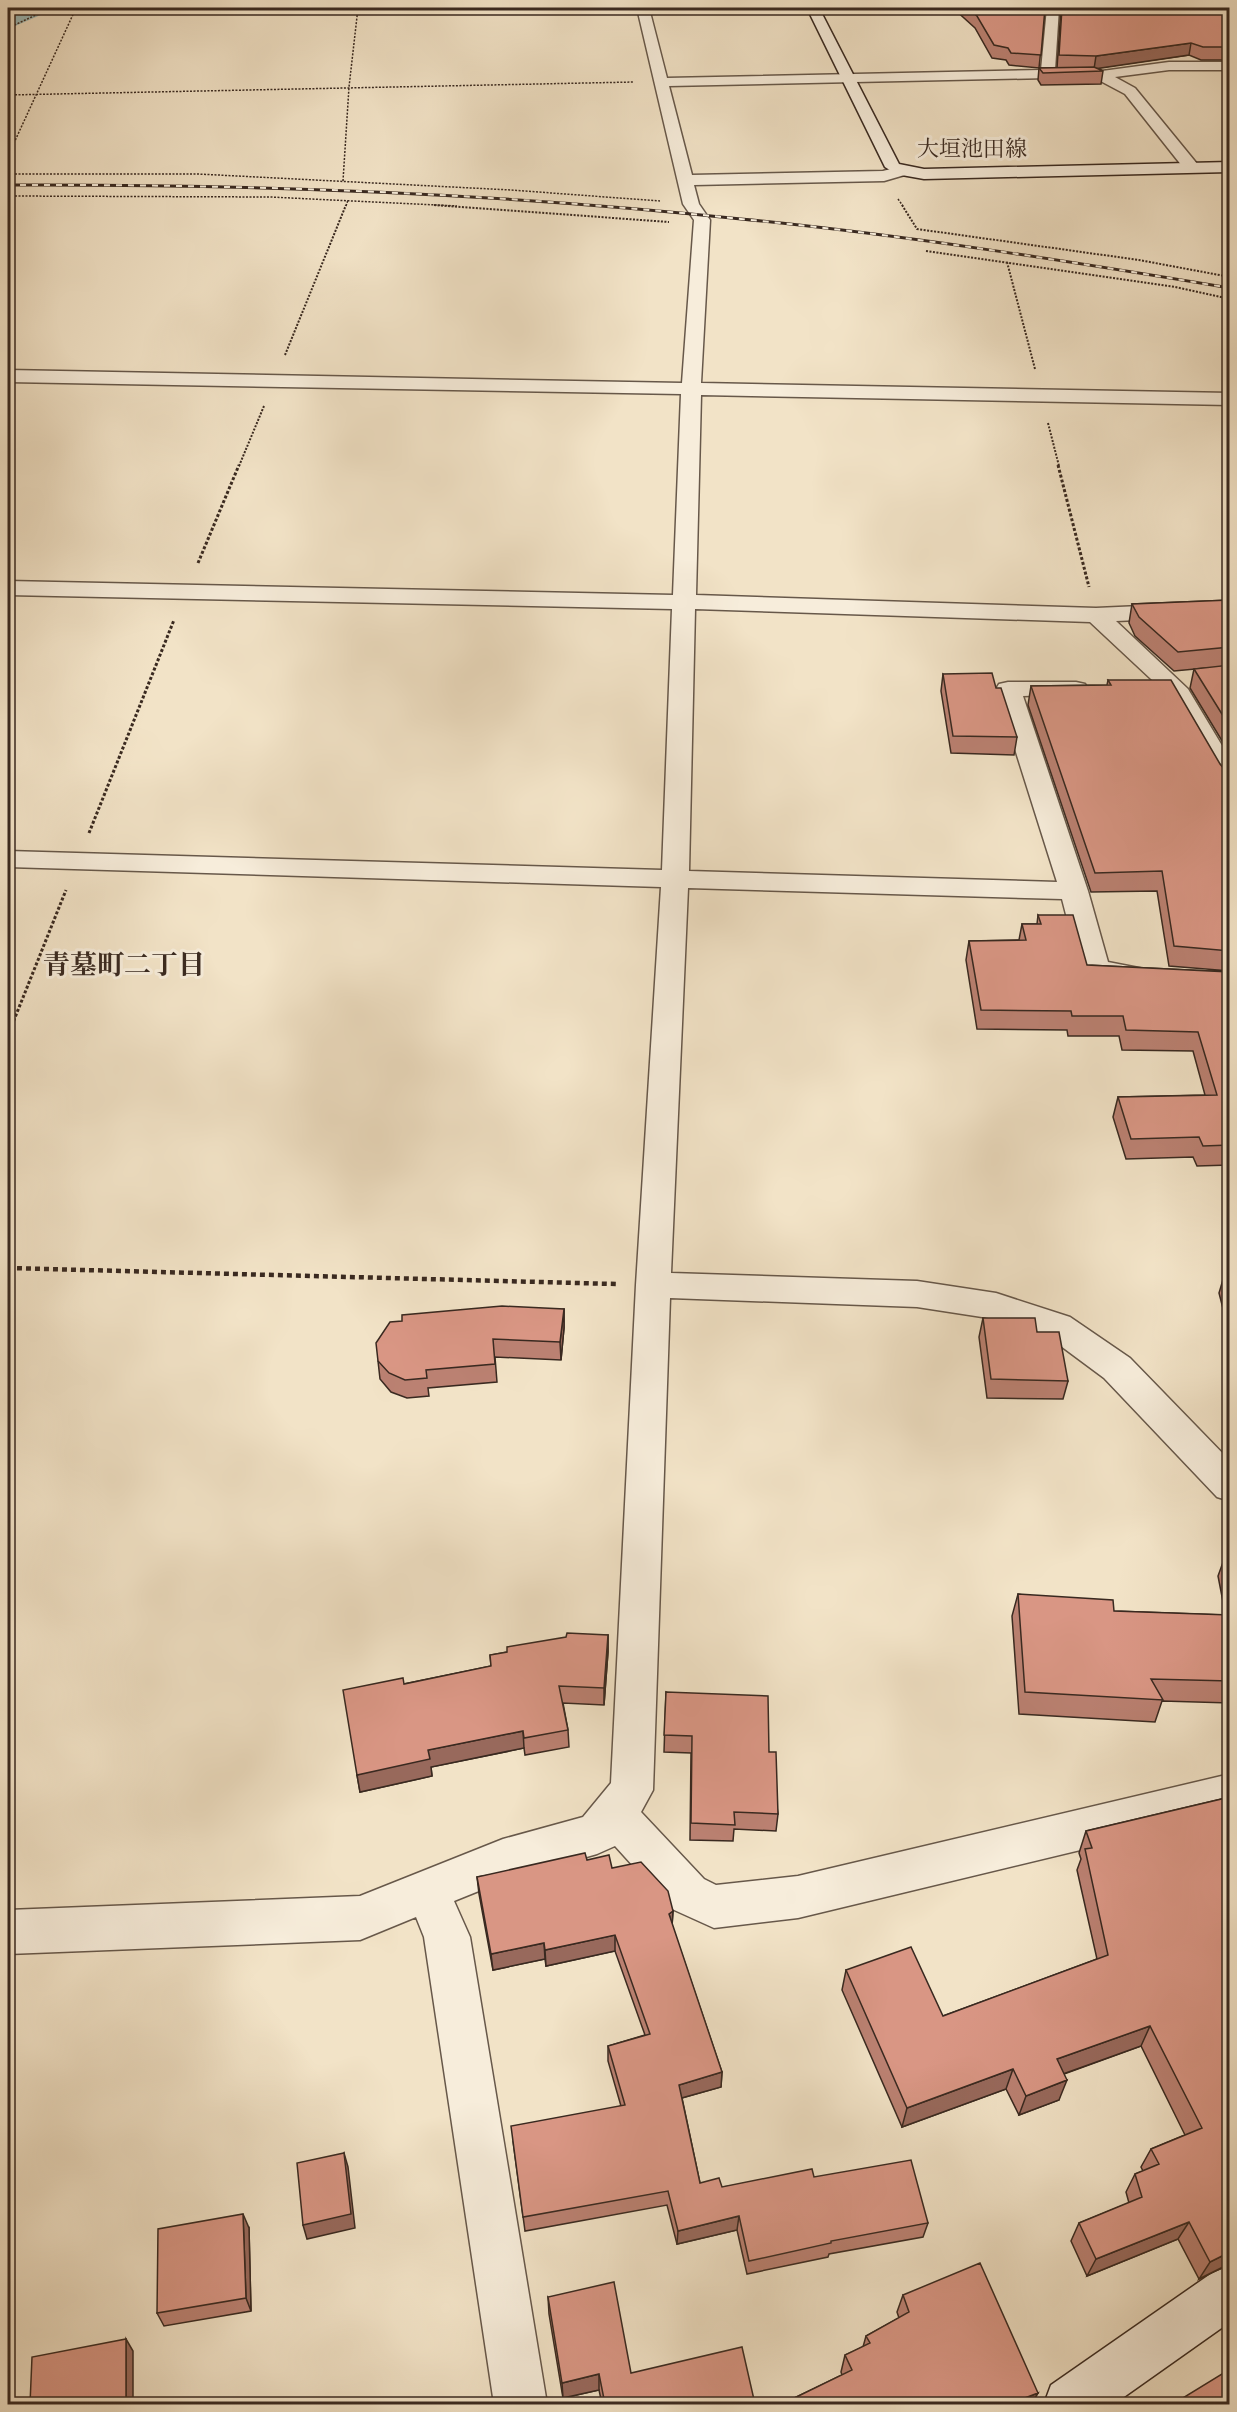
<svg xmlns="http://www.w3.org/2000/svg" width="1237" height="2412" font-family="Cardo,'Noto Serif JP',serif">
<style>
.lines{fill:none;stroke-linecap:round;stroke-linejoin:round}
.river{fill:#9dbdbc;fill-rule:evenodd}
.minor-casing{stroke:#67584a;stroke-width:3}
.secondary-casing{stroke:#392920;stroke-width:3}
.path-far3{stroke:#392920;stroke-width:1.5;stroke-dasharray:2 1.5;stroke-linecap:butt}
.path-far2{stroke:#392920;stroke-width:2;stroke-dasharray:2 1.5;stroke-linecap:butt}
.path-far1{stroke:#392920;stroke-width:3;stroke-dasharray:3 2;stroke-linecap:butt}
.path{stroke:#392920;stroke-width:4.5;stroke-dasharray:5 4;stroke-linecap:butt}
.minor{fill:#f7eddb;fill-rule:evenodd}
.secondary{fill:#f7eddb;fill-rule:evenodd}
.rail-casing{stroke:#392920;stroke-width:3}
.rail{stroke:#f7eddb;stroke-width:2;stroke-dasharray:6;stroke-linecap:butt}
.wall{fill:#bb8172;stroke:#392920;stroke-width:1.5}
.shaded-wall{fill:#98695c;stroke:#392920;stroke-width:1.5}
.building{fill:#d99684;stroke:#392920;stroke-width:1.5}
.labels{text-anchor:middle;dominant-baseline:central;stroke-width:6;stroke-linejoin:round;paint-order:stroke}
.far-street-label{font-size:22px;fill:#392920;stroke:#f7eddb}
.neighbourhood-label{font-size:27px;font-weight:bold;fill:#392920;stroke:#f7eddb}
</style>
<rect width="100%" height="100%" fill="#f2e3c7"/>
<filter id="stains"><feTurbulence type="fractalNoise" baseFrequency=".00333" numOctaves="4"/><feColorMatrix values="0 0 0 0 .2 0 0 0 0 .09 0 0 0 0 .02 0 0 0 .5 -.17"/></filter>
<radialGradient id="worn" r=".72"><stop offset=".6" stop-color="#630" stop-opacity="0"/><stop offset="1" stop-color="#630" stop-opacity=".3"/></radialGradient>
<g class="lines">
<path class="river" d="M11,8H47L43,14L8,29V9Z"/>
<g class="minor-casing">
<path id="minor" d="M637,8H649L667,78L1041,70L1047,8H1059L1055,70L1102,71L1169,62H1230V70H1169L1115,77L1135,88L1198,165L1200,168L1198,171H1186L1125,94L1093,77L669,86L692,175L883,171L902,166L910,171L908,174L884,181L694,185L699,204L710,220L701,383L1230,393V405L701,395L696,595L1096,608L1230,602V616L1116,621L1188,689L1230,759V790L1221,787L1217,782L1166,693L1090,622L695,609L689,871L1057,882L996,689L999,684L1008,682H1076L1085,684L1088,689L1085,694L1023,696L1088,891L1108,962L1144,969L1149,975L1144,981L1134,984L1085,975L1080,969L1062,899L688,888L671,1273L917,1281L996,1293L1070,1317L1130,1358L1230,1461V1501L1217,1497L1104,1378L1046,1335L995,1319L917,1307L670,1298L653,1790L641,1812L704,1879L716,1885L798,1876L1230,1774V1814L798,1918L714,1928L672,1909L615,1846L597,1854L506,1880L454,1901L470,1937L547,2404H494L424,1937L416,1917L360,1940L8,1954V1910L360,1896L503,1839L583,1817L611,1783L636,1285L661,887L8,867V851L662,870L672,609L8,595V581L673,595L681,394L8,382V370L682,383L694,220L683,204Z"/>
</g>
<g class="secondary-casing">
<path id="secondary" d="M807,8H819L899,164L924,169L1230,162V172L924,179L896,174L885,167Z
M1230,2266V2322L1114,2404H1044L1051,2385L1212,2273Z"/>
</g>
<path class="path-far3" d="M8,28L51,8
M8,95L634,82
M8,156L76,8
M8,174H198L511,190L660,201
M343,181L349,87L358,8
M8,196L270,197L457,206
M898,199L903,206
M346,206L348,200"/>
<path class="path-far2" d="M434,205L669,222
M902,205L917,229L1139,260L1230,277
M926,251L1175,287L1230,299
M1007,262L1035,369
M285,355L346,205
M1048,423L1059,466
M239,466L264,406"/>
<path class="path-far1" d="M1058,465L1089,587
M198,563L239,465
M89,833L174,620
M8,1035L66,890"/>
<path class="path" d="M8,1268L616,1284"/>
<use href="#minor" class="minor"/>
<use href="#secondary" class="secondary"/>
<g class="rail-casing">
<path id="rail" d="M8,185C253,184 498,193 741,219C905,235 1067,261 1230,288"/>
</g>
<use href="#rail" class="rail"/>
</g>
<path class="wall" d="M953,8H1047H1045L1039,68L1009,65L1006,60L992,58L975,28Z
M1061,8H1230V60H1201L1189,55L1097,68L1103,71L1101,84L1041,85L1038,80L1039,68H1057Z
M1230,600V754L1190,688L1194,669L1206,668L1174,671L1135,636L1129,623L1132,604Z
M943,674L1017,737L1014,755L951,753L941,691Z
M1108,680L1220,764L1225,770L1230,771V971L1169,966L1157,891L1091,892L1028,705L1031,686L1107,685Z
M1038,915L1087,965L1230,972V1165L1197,1166L1193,1157L1126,1159L1113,1117L1118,1097L1205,1095L1193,1051L1122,1050L1119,1036H1068L1067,1030L977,1029L966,960L969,941L1019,940L1022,924H1037Z
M1225,1273H1230V1336L1219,1293Z
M564,1309V1328L561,1360L495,1357L497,1382L428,1388L429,1396L407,1398L391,1392L380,1379L378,1361Z
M983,1318L1037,1332L1068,1381L1063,1399L987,1398L979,1337Z
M1226,1554H1230V1703L1162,1701L1155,1722L1019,1714L1012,1616L1018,1594L1114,1611L1224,1615L1225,1612L1218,1576Z
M608,1635V1652L604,1705L563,1703L568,1730L569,1747L525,1755L524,1748L431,1767L432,1776L360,1792L357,1775L404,1684L491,1666L490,1655Z
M666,1692L769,1752L778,1814L776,1831L734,1829L733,1841L690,1840L691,1753L664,1752Z
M1230,1797V2264L1199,2279L1178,2239L1087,2276L1071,2241L1079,2223L1129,2203L1126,2192L1135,2174L1143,2171L1141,2167L1151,2149L1185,2135L1141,2046L1064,2074L1059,2100L1019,2115L1006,2089L902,2127L842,1990L846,1970L943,2016L1097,1959L1077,1870L1081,1859L1079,1853L1086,1831Z
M587,1860L612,1868L673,1911L672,1925L722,2072L721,2087L682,2098L700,2183L722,2187L814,2177L928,2223L923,2237L829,2254L828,2257L747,2274L737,2230L677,2244L667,2205L525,2231L513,2141L621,2106L608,2061V2046L645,2035L615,1951L546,1966L545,1959L493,1970L479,1894L477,1877Z
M249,2228L251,2311L164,2326L157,2313Z
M903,2295L1038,2393L1031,2404H782L842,2375L841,2372L845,2355L863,2347L866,2336L899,2318L897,2312Z
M548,2297L631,2373L755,2404H602L599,2390L563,2398L549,2314Z"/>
<path class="shaded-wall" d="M1191,43L1189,55L1094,69L1096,56Z
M564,1309V1328L561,1360L560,1342Z
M608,1635V1652L604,1705V1688Z
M523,1731L524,1748L431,1767L432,1776L360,1792L357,1775L428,1750Z
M673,1911L672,1927L669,1914Z
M615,1935V1951L546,1966L545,1950Z
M544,1943L545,1959L493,1970L491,1954Z
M1150,2026L1141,2046L1049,2079L1057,2059Z
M1013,2069L1006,2089L902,2127L907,2108Z
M722,2072L721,2087L678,2099L679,2085Z
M1067,2080L1059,2100L1019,2115L1026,2096Z
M344,2153L348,2167L355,2228L307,2239L303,2225Z
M243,2214L249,2228L251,2311L246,2298Z
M739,2216L737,2230L677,2244L678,2231Z
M1189,2222L1178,2239L1087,2276L1096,2259Z
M1230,2252L1229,2264L1199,2279L1210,2262Z
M126,2339L133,2351V2404H126Z
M599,2374V2390L563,2398L562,2383Z
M1038,2393L1031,2404H1009Z"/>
<path class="building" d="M967,8H1045L1041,55L1011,53L1008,48L994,45L977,16Z
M1062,8H1230V47H1203L1191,43L1096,56L1059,55Z
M1094,67L1103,71L1043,73L1039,68Z
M1230,600V647L1178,652L1139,617L1132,604Z
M1230,665V727L1194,669Z
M992,673L996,688H1001L1017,737L953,736L943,674Z
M1108,680H1171L1220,764L1225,770L1230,771V951L1174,946L1162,871L1095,873L1031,686L1111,685Z
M1038,915H1073L1087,965L1230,972V1145L1203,1146L1199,1137L1131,1139L1118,1097L1217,1095L1198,1032L1126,1030L1123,1016H1072L1071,1011L981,1010L969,941L1026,940L1022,924H1041Z
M1225,1273H1230V1290Z
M502,1306L564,1309L560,1342L493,1339L495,1364L426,1370L427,1378L405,1380L389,1373L378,1361L376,1343L390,1322L402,1321V1315Z
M983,1318H1035L1037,1332H1059L1068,1381L991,1379Z
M1226,1554H1230V1570Z
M1018,1594L1113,1600L1114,1611L1230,1615V1681L1151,1679L1163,1700L1025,1692Z
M567,1633L608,1635L604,1688L559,1686L568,1730L524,1738L523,1731L428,1750L430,1759L357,1775L343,1690L403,1678L404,1684L491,1666L490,1655L507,1652V1647L566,1637Z
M666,1692L768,1696L769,1752H776L778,1814L734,1812L735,1825L691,1823L692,1736L664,1735Z
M1230,1797V2252L1210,2262L1189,2222L1096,2259L1079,2223L1142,2197L1135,2174L1159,2164L1151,2149L1202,2128L1150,2026L1057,2059L1067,2080L1026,2096L1013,2069L907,2108L846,1970L911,1947L943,2016L1108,1955L1085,1849L1092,1848L1086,1831Z
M585,1853L587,1860L609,1855L612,1868L641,1862L668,1891L673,1911L669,1914L722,2072L679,2085L700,2183L719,2178L722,2187L812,2169L814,2177L911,2160L928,2223L831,2241V2243L749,2261L739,2216L678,2231L668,2191L523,2217L511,2126L625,2105L608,2046L650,2034L615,1935L545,1950L544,1943L491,1954L477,1877Z
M344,2153L351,2214L303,2225L297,2163Z
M243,2214L246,2298L157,2313L158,2229Z
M980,2263L1038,2393L1009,2404H782L852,2370L845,2355L870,2343L866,2336L909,2312L903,2295Z
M614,2282L631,2373L742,2347L755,2404H605L599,2374L562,2383L548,2297Z
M126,2339V2404H30L32,2357Z
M1230,2369V2404H1173Z"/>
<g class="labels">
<g class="far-street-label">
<text x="972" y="149">大垣池田線</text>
</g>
<g class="neighbourhood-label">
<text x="124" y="965">青墓町二丁目</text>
</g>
</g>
<rect width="1237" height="2412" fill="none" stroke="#f2e3c7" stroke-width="30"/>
<rect x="9" y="9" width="1219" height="2394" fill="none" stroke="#392920" stroke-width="3"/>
<rect x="15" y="15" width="1207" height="2382" fill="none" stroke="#392920" stroke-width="1.5"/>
<rect width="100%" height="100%" filter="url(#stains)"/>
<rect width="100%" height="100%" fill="url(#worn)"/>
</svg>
